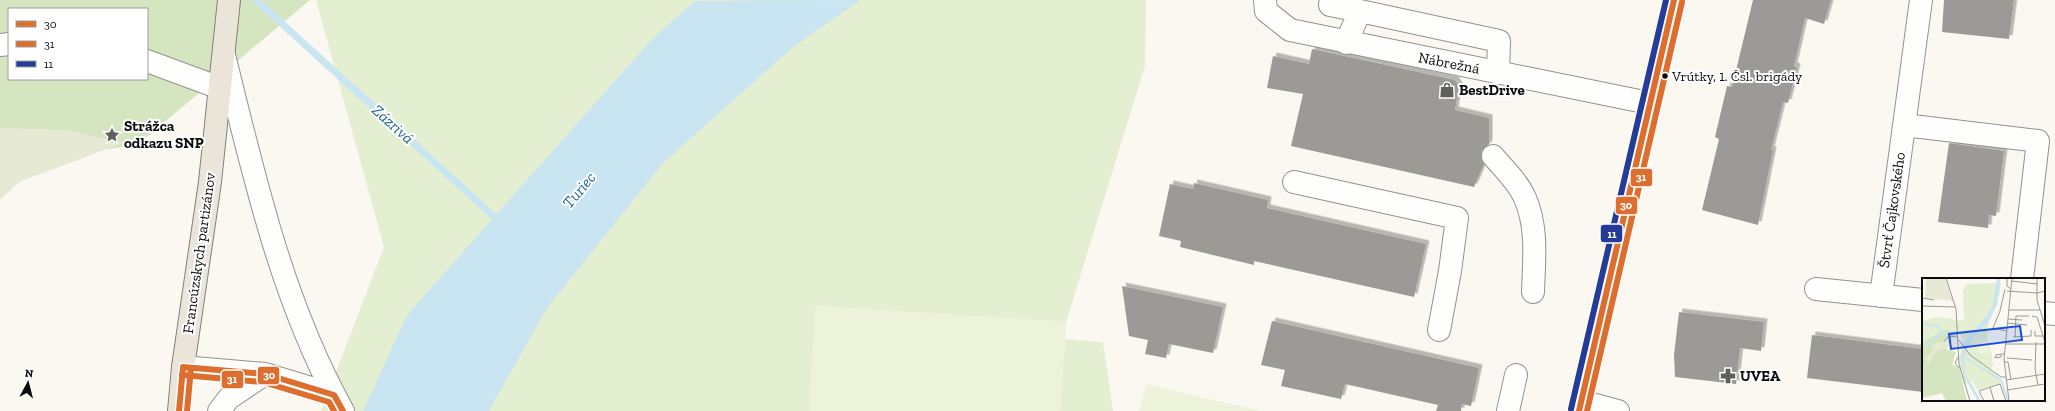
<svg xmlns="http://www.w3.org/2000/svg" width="2055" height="411" font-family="'Zilla Slab',serif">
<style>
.green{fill:#e4eed1}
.forest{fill:#d5e5c0;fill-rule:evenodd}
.cemetery{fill:#e6ead5}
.pitch{fill:#edf2db}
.water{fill:#c9e5f1}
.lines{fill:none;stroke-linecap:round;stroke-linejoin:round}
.stream{stroke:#c9e5f1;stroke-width:7}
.building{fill:#9c9a96;filter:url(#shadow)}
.minor-casing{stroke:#93928f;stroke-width:24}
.major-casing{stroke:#80807c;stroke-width:24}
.minor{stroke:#fefefd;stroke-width:22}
.major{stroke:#ebe5d9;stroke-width:22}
.bus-1-casing{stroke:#fff;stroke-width:9}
.bus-2-casing{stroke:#fff;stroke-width:9}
.bus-3-casing{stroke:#fff;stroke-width:9}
.bus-1{stroke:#dd6e2d;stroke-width:6}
.bus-2{stroke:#dd6e2d;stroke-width:6}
.bus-3{stroke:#243c98;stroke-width:6}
.bus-dot{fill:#0c0c0c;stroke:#fff;stroke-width:1.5}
.labels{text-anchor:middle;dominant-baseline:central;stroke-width:4;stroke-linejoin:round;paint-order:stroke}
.bus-label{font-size:14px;fill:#0c0c0c;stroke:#fff;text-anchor:start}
.street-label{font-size:15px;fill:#0c0c0c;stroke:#fff}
.poi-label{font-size:15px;font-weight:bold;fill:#0c0c0c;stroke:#fff;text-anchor:start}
.water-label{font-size:16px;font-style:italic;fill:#1e6695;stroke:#fff}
.inset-river{fill:none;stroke:#c9e5f1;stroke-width:2}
.inset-road{fill:none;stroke:#9b9a95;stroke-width:1}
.view{fill:#1d4ed8;fill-opacity:0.15;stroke:#1d4ed8;stroke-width:2}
.inset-edge{fill:none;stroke:#0c0c0c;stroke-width:2}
.line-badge{stroke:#fff;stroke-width:1.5}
.badge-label{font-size:11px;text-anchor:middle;font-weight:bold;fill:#fff}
</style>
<defs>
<filter id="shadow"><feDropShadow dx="3.5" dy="-3.5" stdDeviation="0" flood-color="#0004"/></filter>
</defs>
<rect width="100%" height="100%" fill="#faf8f0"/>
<path class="green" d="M316,0H1146L1145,66L1066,322L816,306L809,411H321L384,247Z
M1065,339L1103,342L1113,411H1060Z"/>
<path class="forest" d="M0,0H310L137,145L0,164ZM9,9H147V79H9Z"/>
<path class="cemetery" d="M0,128L68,130L123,143L19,182L0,200Z"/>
<path class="pitch" d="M816,306L1066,322L1060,411H809Z
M1146,384L1260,411H1139Z"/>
<path class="water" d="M860,0L792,48L663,163L547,308L489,411H363L407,315L654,37L695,1Z"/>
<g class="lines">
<path class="stream" d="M256,0L500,222"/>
</g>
<path class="building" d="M1753,0H1831L1824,24L1805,18L1794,66L1797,67L1788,103L1783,102L1771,150H1773L1758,225L1702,210L1719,139L1715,137L1727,86L1732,87Z
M1944,0H2014L2009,39L1942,32Z
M1312,49L1455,80L1459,86L1455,110L1489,118V144L1481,152V159L1484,164L1474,187L1291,146L1303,94L1267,88L1273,56L1309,64Z
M1949,143L2004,151L1996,216L1989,215L1988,228L1938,222Z
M1194,183L1268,200L1267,208L1426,244L1414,297L1254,261V265L1180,247L1181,241L1159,236L1170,184L1193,189Z
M1122,286L1223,307L1213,353L1169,344L1166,358L1145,354L1148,340L1129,336Z
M1679,312L1764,322L1761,351L1740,348L1736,384L1675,377L1674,355Z
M1272,321L1479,368L1471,406L1462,404L1461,411H1436L1438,405L1345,384L1341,399L1281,386L1285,370L1261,365Z
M1812,335L1923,349V392L1807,378Z"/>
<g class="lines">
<g class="minor-casing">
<path id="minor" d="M1265,0L1266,11L1290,30L1649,103
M1331,0L1330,5L1360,11
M1346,43L1360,11L1499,41L1498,73
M0,45L9,44
M224,55C254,176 282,302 343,411
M147,61L220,88
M1904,125L2038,141L2022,279
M1493,156C1504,169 1518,182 1525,198C1538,228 1534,260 1533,292
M1294,182L1457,218L1450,271L1439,330
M1816,289L1923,300
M1881,296L1921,0
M2044,313L2055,314
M183,367L265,374L334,395
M1581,401L1618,411
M219,411L229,398L265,374
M1508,411L1516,375
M1579,411L1674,0"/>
</g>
<g class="major-casing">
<path id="major" d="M179,411L183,367L210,182L229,0"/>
</g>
<use href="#minor" class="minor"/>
<use href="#major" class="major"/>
<g class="bus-1-casing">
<path id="bus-1" d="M183,367L265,374L334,395L343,411
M179,411L183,367
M1579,411L1674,0"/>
</g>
<g class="bus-2-casing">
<path id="bus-2" d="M182,375L263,382L329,402L334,411
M187,411L191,368
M1587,411L1682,2"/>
</g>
<g class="bus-3-casing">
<path id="bus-3" d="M1571,409L1666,0"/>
</g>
<use href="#bus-1" class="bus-1"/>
<use href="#bus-2" class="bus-2"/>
<use href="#bus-3" class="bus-3"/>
</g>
<defs>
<g id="shop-bare" transform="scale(1.2)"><path d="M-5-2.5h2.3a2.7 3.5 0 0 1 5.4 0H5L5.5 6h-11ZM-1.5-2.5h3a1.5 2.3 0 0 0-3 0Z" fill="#5f5f5c" stroke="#fff" stroke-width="2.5" paint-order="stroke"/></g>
<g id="sight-bare" transform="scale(1.2)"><path d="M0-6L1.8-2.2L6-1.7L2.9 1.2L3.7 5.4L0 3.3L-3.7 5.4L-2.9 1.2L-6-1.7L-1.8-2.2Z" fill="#5f5f5c" stroke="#fff" stroke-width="2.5" paint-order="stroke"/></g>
<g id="pharmacy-bare" transform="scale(1.2)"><path d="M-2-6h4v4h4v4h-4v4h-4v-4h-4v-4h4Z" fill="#5f5f5c" stroke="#fff" stroke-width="2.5" paint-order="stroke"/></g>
</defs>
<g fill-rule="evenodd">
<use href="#shop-bare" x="1447" y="90"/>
<use href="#sight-bare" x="112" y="135"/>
<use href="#pharmacy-bare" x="1728" y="376"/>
</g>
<circle class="bus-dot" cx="1665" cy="76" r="3.5"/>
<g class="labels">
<g class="bus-label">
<text x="1672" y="76">Vrútky, 1. Čsl. brigády</text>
</g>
<g class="street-label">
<text transform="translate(1449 63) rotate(11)">Nábrežná</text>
<text transform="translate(1892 210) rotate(-82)">Štvrť Čajkovského</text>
<text transform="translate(199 253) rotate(-82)">Francúzskych partizánov</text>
</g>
<g class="poi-label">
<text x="1459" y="90">BestDrive</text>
<text x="124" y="126">Strážca<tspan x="124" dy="17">odkazu SNP</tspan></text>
<text x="1740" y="376">UVEA</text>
</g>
<g class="water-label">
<text transform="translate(393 124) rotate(42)">Zázrivá</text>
<text transform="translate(579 190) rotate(-50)">Turiec</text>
</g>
</g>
<g transform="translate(1922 278)">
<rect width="123" height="123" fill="#faf8f0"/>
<path d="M71,5H79L76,23L66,47L65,63L57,64L66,77L67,64L71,85L69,92L78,100L79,106L56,112L50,103L40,107L37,97V83L41,63L38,55L23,51L0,65V43L14,39L27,40L35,43L42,42L41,13L44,6Z" fill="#e4eed1"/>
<path d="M23,51L38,55L27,62L24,71L34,74L30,86L37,90L45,123H24L20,115L0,120V65Z" fill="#d5e5c0"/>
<path d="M4,0H23L31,23L3,20ZM27,61H32L26,69L14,73L7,86L3,80L11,73L9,68L17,64L24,65Z" fill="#e6ead5"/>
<path d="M55 70a6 6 0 1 1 12 0a6 6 0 1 1-12 0Z" fill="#edf2db"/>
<path d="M75,0H78V5L75,27L66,44L51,59L42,80L43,95L59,123H56L42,99L39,79L42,66L70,30Z" fill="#c9e5f1"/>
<path class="inset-river" d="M0,46L16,48L20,54M0,70L21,55L34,54M42,79L79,102L86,123"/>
<path class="inset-road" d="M24,0L34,31L37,86L48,123M85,0V8L89,11M115,0V22L123,48M90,3L115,6M83,11L78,33L71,50L85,53M85,13L115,15L123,13M0,20L12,22M0,28L33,29M87,32H118M110,38L115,39L123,64M86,41L100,42M85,45L105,47M113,53V58H121M91,59L109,58V52M93,59L94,38H107M37,62L48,77L79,99H84M22,63L27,58L35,59M114,64L113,91L116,107M83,66H123M79,77V79L73,80L74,77L80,76H82M36,79L33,85L37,90M85,80L110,82M82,84H86L89,102M84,102L123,96M68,109L72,123M85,112L123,106M62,123L57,113L78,106L84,123M87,123L82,81L90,0"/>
<path class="view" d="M98,48L100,62L29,71L27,56Z"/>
<rect width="123" height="123" class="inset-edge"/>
</g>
<g class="line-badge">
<rect x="1630" y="168" width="23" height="19" rx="4" fill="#dd6e2d"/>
<rect x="1615" y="196" width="23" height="19" rx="4" fill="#dd6e2d"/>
<rect x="1600" y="224" width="23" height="19" rx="4" fill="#243c98"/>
<rect x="257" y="366" width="23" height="19" rx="4" fill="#dd6e2d"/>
<rect x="221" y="370" width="23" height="19" rx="4" fill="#dd6e2d"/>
</g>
<g class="badge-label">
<text x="1641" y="181">31</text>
<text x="1626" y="209">30</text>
<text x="1612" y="238">11</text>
<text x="269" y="379">30</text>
<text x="232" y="383">31</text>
</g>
<rect x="8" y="8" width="140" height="72" fill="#ffffff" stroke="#9e9e9e"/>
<rect x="16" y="21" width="20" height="6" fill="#dd6e2d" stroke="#9e9e9e"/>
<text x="44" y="28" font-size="12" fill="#0c0c0c">30</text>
<rect x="16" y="41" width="20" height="6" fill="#dd6e2d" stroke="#9e9e9e"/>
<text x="44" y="48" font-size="12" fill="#0c0c0c">31</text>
<rect x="16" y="61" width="20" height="6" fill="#243c98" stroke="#9e9e9e"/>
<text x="44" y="68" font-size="12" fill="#0c0c0c">11</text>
<g transform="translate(28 383) rotate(7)" stroke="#ffffff" stroke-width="3" paint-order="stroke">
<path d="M0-3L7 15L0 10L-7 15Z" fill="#0c0c0c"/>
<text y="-6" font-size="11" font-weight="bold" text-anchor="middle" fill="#0c0c0c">N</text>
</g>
</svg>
